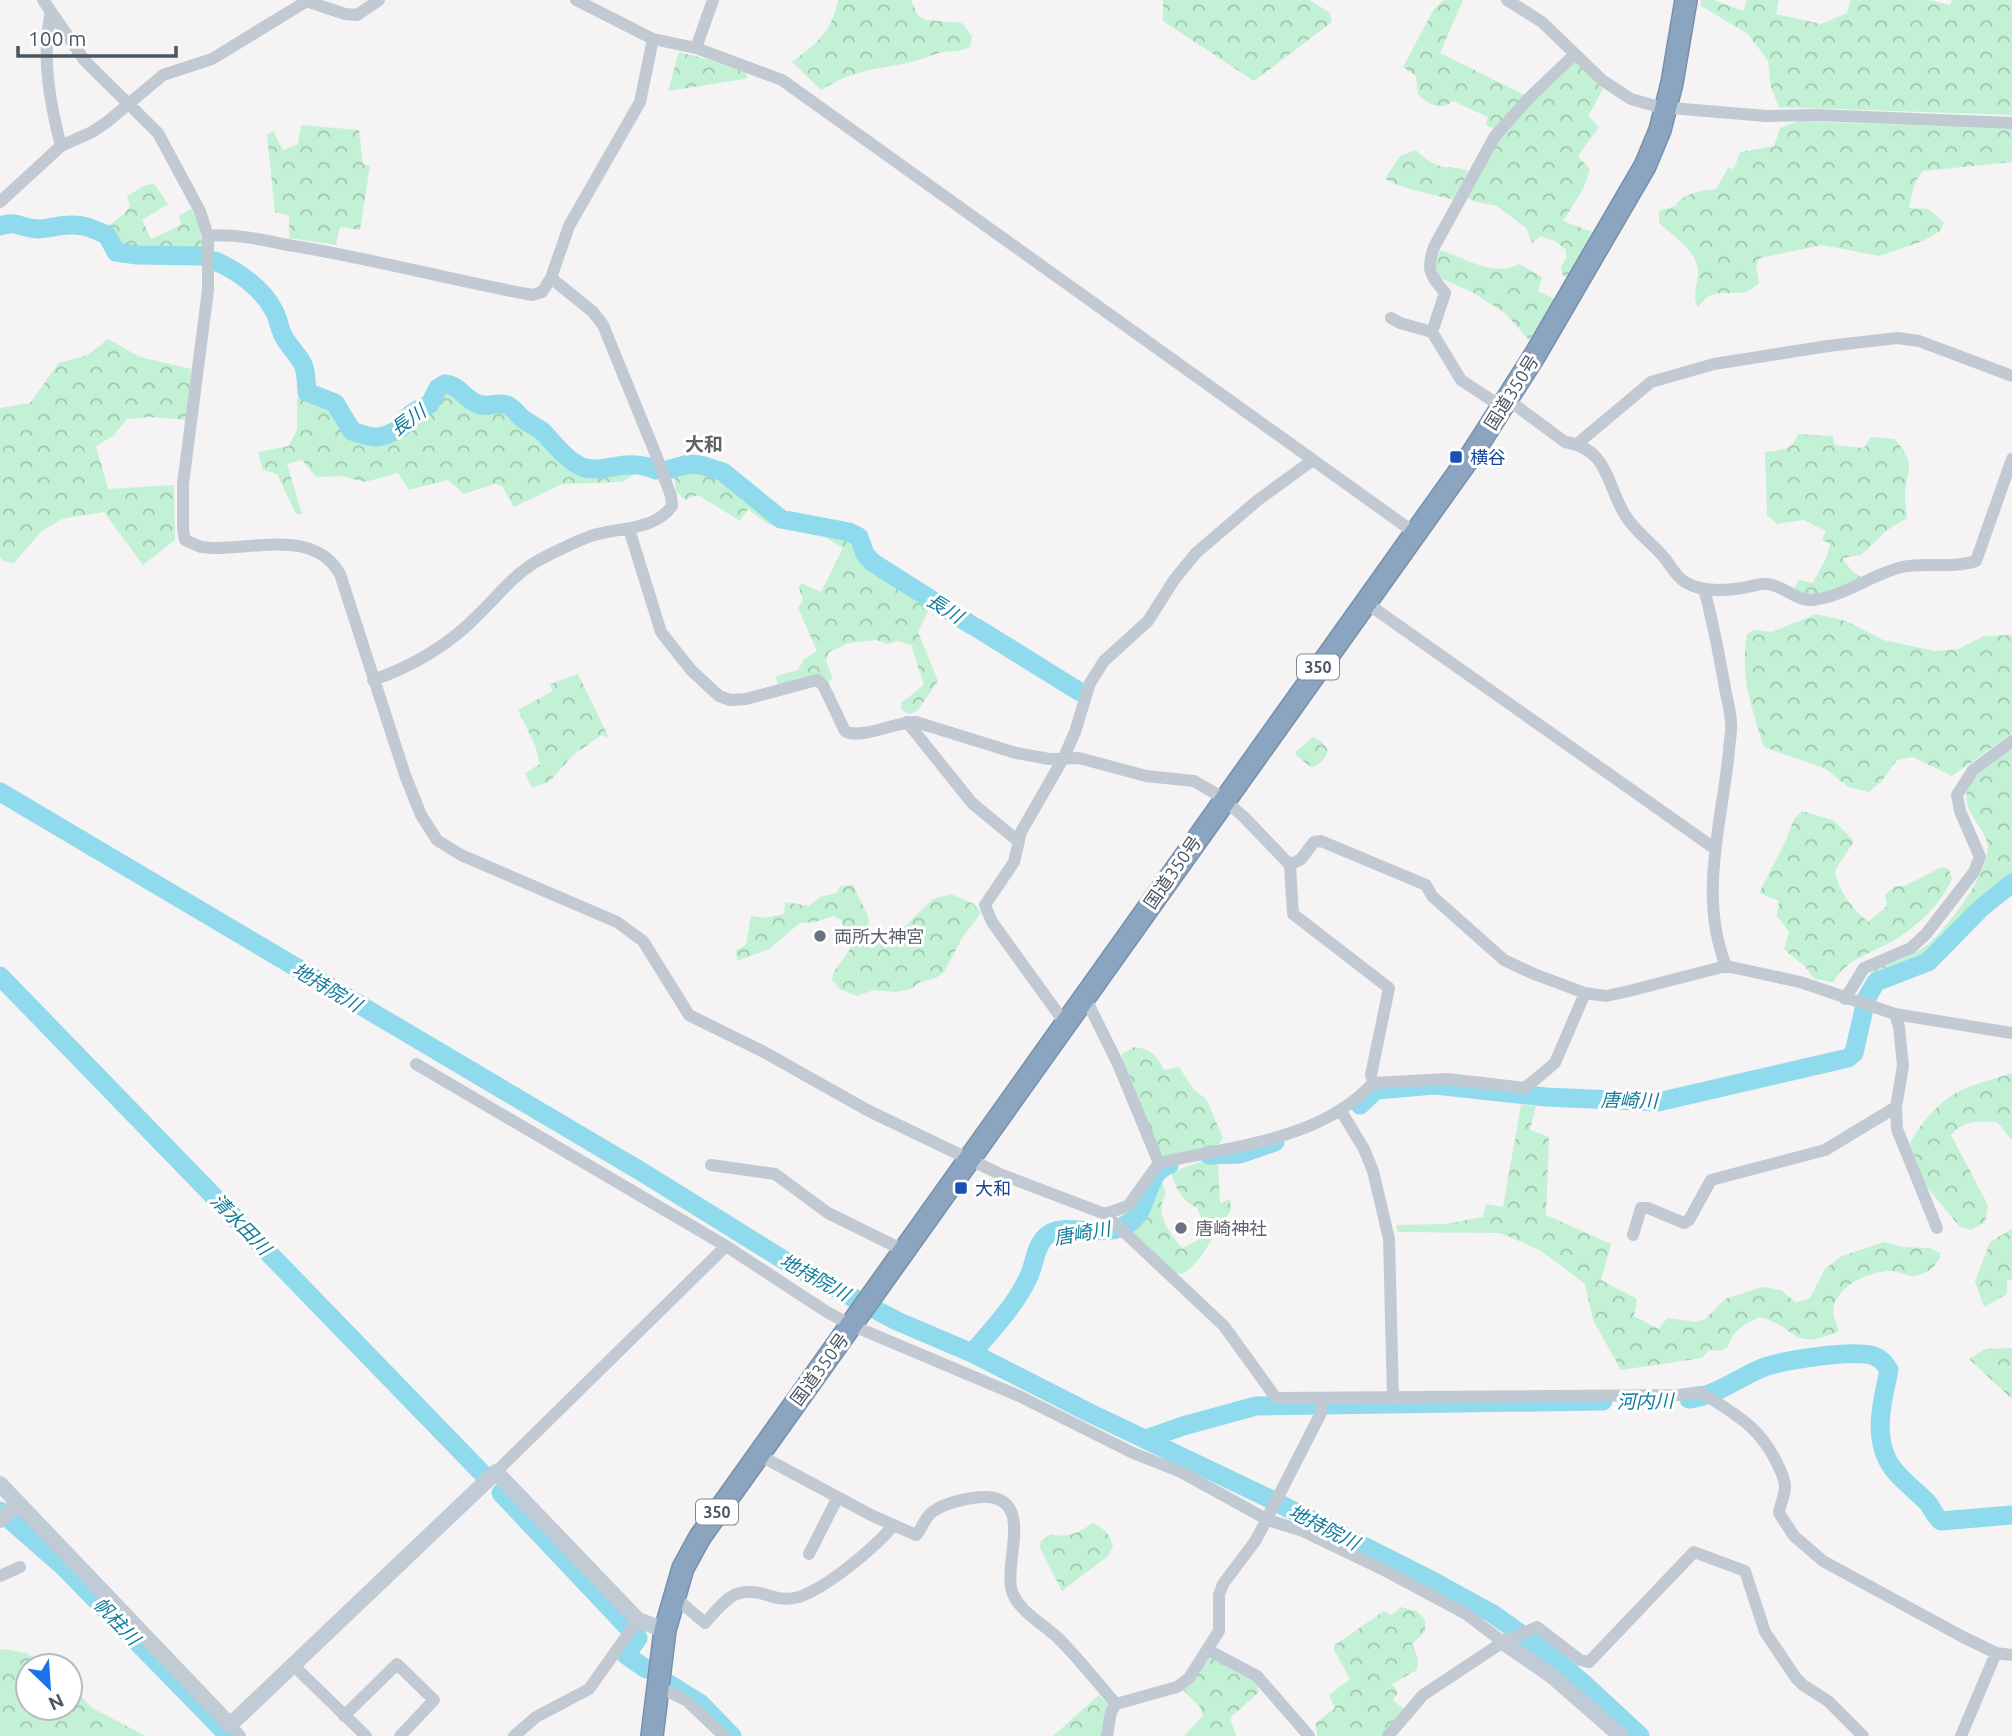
<svg xmlns="http://www.w3.org/2000/svg" width="2012" height="1736" font-family="Ubuntu,'Noto Sans JP',sans-serif">
<style>
.forest{fill:url(#forest-crowns)}
.lines{fill:none;stroke-linecap:round;stroke-linejoin:round}
.river{stroke:#90daee;stroke-width:19}
.highway-casing{stroke:#7690ad;stroke-width:24}
.street{stroke:#c1cad2;stroke-width:12}
.secondary{stroke:#c1cbd6;stroke-width:16}
.highway{stroke:#8ba5c1;stroke-width:21}
.transit-dot{fill:#1a4fb4;stroke:#fff;stroke-width:2.5}
.worship-dot{fill:#6b7280;stroke:#fff;stroke-width:2.5}
.labels{text-anchor:middle;dominant-baseline:central;stroke-width:6;stroke-linejoin:round;paint-order:stroke}
.shield{fill:#fff;stroke:#808990;stroke-width:2}
.shield-label{font-size:16px;font-weight:bold;fill:#4a5661}
.street-label{font-size:18px;fill:#4a5661;stroke:#fff}
.transit-label{font-size:18px;fill:#164399;stroke:#fff;text-anchor:start}
.worship-label{font-size:18px;fill:#5b616d;stroke:#fff;text-anchor:start}
.water-label{font-size:19px;font-style:italic;fill:#0c7c9b;stroke:#fff}
.neighbourhood-label{font-size:19px;font-weight:bold;fill:#5f6368;stroke:#fff}
</style>
<defs>
<pattern id="forest-crowns" width="20" height="18" patternUnits="userSpaceOnUse" patternTransform="scale(1.75)"><rect width="20" height="18" fill="#c3f1d5"/><path d="M2 6a3 3 0 1 1 6 0M12 15a3 3 0 1 1 6 0" fill="none" stroke="#a0c6b0"/></pattern>
</defs>
<rect width="100%" height="100%" fill="#f5f3f3"/>
<path class="forest" d="M838,0H911L918,16L926,20L962,23L972,36L970,47C959,53 950,50 939,53C928,56 918,61 908,63C872,70 853,70 821,90L792,62C816,44 832,32 838,0Z
M1163,0H1310L1330,13L1332,22L1254,81L1163,21Z
M1444,0H1463L1440,53L1525,95L1497,130L1486,125L1488,117L1453,101C1440,111 1430,105 1418,95L1416,76L1403,67L1434,9Z
M1701,0H1714L1743,11L1747,0H1779L1776,14L1821,24L1847,13L1851,0H1928L1950,5L1952,0H2012V115L1779,107L1771,87L1768,61L1748,34L1701,6Z
M679,52L710,60L746,73L748,77L745,79L668,91Z
M1575,61L1603,89L1588,116L1599,127L1578,156L1590,170L1583,189L1563,221L1595,233L1569,278L1563,276L1561,267L1566,258V250L1555,241L1540,236L1532,243L1526,228L1497,206L1472,201L1468,198L1501,136L1540,93Z
M1799,121L2012,129V162L1923,171C1913,181 1912,194 1909,208L1929,209L1944,223L1940,231L1923,241L1879,256L1822,245L1760,258L1756,265L1759,283C1755,286 1750,291 1745,292C1724,296 1712,286 1698,308C1692,296 1697,288 1698,275C1700,252 1674,237 1659,223V211L1675,206C1684,193 1702,190 1716,189L1728,168L1734,169L1740,152L1774,146L1780,128Z
M301,125L359,130L363,164L370,166L360,230L340,227L336,245L289,238V216L275,212L267,135L273,131L283,150L298,144Z
M1416,150C1424,158 1434,166 1445,167C1454,168 1459,167 1468,171L1454,200C1431,193 1406,191 1385,179L1400,156Z
M154,184L168,204L142,220L151,239L181,225L179,216L191,209L198,218L204,252H141L123,249L108,226L123,215L130,206L127,196L146,185Z
M1441,250C1465,258 1494,278 1519,264L1542,277L1538,291L1556,300L1529,340L1505,313L1472,292L1440,278C1435,266 1434,261 1441,250Z
M108,339L140,357L191,369L188,420L150,417L127,419L113,436L96,446L108,489L174,485L175,540L143,565L104,512L62,519L42,531L14,563L3,561L0,557V408L30,403L59,363L88,355Z
M452,389L479,409L503,408L540,434L576,470L589,474L633,466L636,473L622,482L562,484L514,507L502,486L494,484L464,494L448,480L409,490L398,473L365,482L341,476L316,477L302,460L287,464L302,514H296L277,474L263,470L258,452L289,446L297,430V398H310L332,406L350,435L374,444L388,442L405,430L409,421L434,406C438,395 439,390 452,389Z
M1798,434L1833,436L1835,445L1864,448L1871,437L1895,439C1918,468 1906,466 1905,496C1905,504 1907,510 1907,518L1886,531L1861,555L1842,558L1852,571L1862,578C1838,588 1818,601 1793,590L1799,580L1813,583L1827,556L1830,544L1822,540L1826,531L1804,520L1777,524L1767,515L1765,452C1782,449 1791,452 1798,434Z
M690,467L723,477L778,522L849,535C860,544 862,559 873,568C890,582 912,593 931,605L918,632L938,681L917,711L909,714L901,709V703L924,685L911,645L898,641L888,644L876,640L848,643L829,652L826,661L833,679L826,683L778,687L776,676L798,670L804,659L817,651L798,608L803,600L799,588L801,583L821,592L843,548L818,533L800,528L769,525L748,509L740,521L698,495L685,500L676,491L674,477L678,470Z
M1816,614L1846,621L1883,640L1935,651L1958,649L1984,636L2012,635V733L1952,776L1913,757L1897,760L1881,782L1869,792L1848,787L1826,769L1764,747C1751,705 1740,679 1747,634L1755,630L1772,632Z
M578,674L609,738L602,735L573,755L549,782L532,788L525,773L540,764L535,745L518,710L553,691L550,684Z
M1313,737L1321,741L1328,750C1325,759 1320,766 1311,767L1297,756L1295,752Z
M2012,749V880L1980,906L1928,958L1871,980L1869,978L1872,970C1890,963 1910,958 1926,946C1946,930 1994,868 1987,842C1982,823 1960,810 1968,788C1975,772 1998,758 2012,749Z
M1802,811L1833,820L1854,841L1835,870C1838,892 1852,907 1868,922L1887,906L1885,895L1895,886H1905L1942,867L1949,869L1952,879C1941,904 1920,924 1896,939C1876,952 1844,959 1834,982L1814,979C1807,964 1796,961 1784,949L1789,932L1777,916L1779,901L1759,893L1787,838L1794,819Z
M853,885L868,916L871,940L879,943L898,933L933,899L951,894L974,904L981,913L962,938L944,972L936,978L920,982L911,989L896,992L874,990L857,996L840,989L832,980L833,973L850,949L841,920L834,916L815,922L800,923L769,949L737,961L736,950L746,945L751,916L765,918L784,914L785,902L809,906L820,897L837,893L840,886Z
M1134,1047C1151,1049 1156,1055 1164,1070L1179,1067L1194,1090L1205,1098L1208,1103L1223,1138L1219,1144L1167,1158L1161,1154L1123,1061L1122,1054Z
M2012,1073V1140L1997,1122C1979,1121 1963,1120 1951,1135L1988,1205L1985,1222L1971,1230L1960,1227L1926,1186L1910,1144C1920,1123 1942,1098 1964,1089C1979,1082 1996,1079 2012,1073Z
M1521,1105L1536,1106L1530,1130L1549,1137L1546,1215L1611,1244L1601,1280L1637,1299L1634,1316L1659,1329L1667,1318L1696,1322L1705,1319L1725,1299L1762,1287L1781,1290L1796,1303L1810,1298L1825,1269L1842,1256L1884,1242L1902,1247L1930,1248L1940,1253V1258C1934,1268 1926,1275 1914,1276C1906,1276 1897,1270 1888,1271C1868,1273 1841,1284 1834,1305C1832,1313 1836,1324 1839,1331C1790,1352 1801,1329 1760,1317C1743,1326 1734,1328 1728,1347L1720,1351L1709,1350L1702,1358L1621,1370L1593,1320L1585,1284L1540,1250L1500,1233L1398,1232L1396,1225L1445,1224L1483,1217L1486,1204L1503,1207Z
M1210,1159L1218,1165L1220,1203L1230,1199L1231,1211C1214,1231 1205,1259 1183,1274L1173,1273L1116,1220L1140,1200L1152,1194L1159,1178L1163,1184L1166,1195C1153,1211 1170,1234 1182,1248L1199,1240L1196,1228L1203,1222L1197,1208C1182,1201 1175,1188 1171,1172Z
M2012,1229V1279L2007,1281V1294L1984,1307L1975,1281L1990,1242Z
M2012,1348V1399L1969,1359L1985,1349Z
M1093,1523C1104,1528 1111,1535 1113,1547L1108,1556L1062,1591L1040,1548L1041,1541L1051,1534C1067,1539 1080,1532 1093,1523Z
M1401,1607L1416,1611L1425,1619V1632L1412,1644L1418,1658L1417,1670L1392,1684L1398,1692L1393,1700L1407,1712L1382,1736H1317L1316,1723L1335,1708L1329,1695L1350,1679L1334,1650L1335,1645L1384,1611L1392,1615Z
M3,1649L26,1653L48,1666H28V1708H70V1685L92,1708L146,1736H0V1650Z
M1210,1657L1256,1682L1259,1692L1230,1718L1236,1736H1184L1203,1716L1200,1707L1183,1690Z
M1099,1695L1111,1707L1106,1736H1053Z"/>
<g class="lines">
<path class="river" d="M0,226C17,220 20,228 37,229C48,229 59,225 70,225C84,224 95,230 107,235L116,252L137,255L202,256
M215,261C236,270 262,288 273,309C279,318 279,330 285,339C303,366 305,356 307,392L335,403L352,431C376,439 379,440 401,428C405,414 418,410 430,404L438,388L445,384C461,386 462,397 476,403C486,409 497,401 507,405C514,408 518,415 523,419C529,424 536,426 542,431C554,443 566,460 582,467C603,475 625,456 656,470
M667,470L689,464L701,465L723,472L781,519L849,532L859,537L865,554L872,562L973,626
M977,628L1080,692
M0,792L642,1172L795,1267L897,1321L972,1353L1090,1413L1266,1497L1429,1579L1493,1614L1547,1653L1582,1682L1640,1736
M0,976L482,1473
M1865,1001L1876,982L1928,962L1980,909L2012,883
M1360,1105L1376,1090L1435,1085L1546,1097L1658,1102L1848,1058L1854,1053L1864,1009
M1209,1155L1240,1154L1275,1142
M972,1353C992,1330 1016,1305 1029,1276C1035,1263 1036,1242 1049,1234C1069,1221 1106,1242 1132,1221C1149,1207 1146,1172 1169,1165
M1689,1399C1715,1396 1738,1378 1762,1368C1784,1360 1853,1349 1874,1356C1882,1359 1885,1364 1889,1370C1883,1400 1873,1432 1888,1461C1896,1476 1913,1488 1925,1500C1932,1506 1934,1516 1941,1521L2012,1515
M1146,1439L1183,1426L1256,1406L1603,1401
M501,1493L638,1638L626,1655L646,1669
M0,1511L64,1567L229,1736
M666,1682L701,1704L732,1736"/>
<g class="highway-casing">
<path id="highway" d="M652,1736L665,1630L683,1568L700,1537L1474,451L1535,355L1645,166L1660,130L1672,83L1686,0"/>
</g>
<path class="street" d="M43,0L85,61L158,133L200,211L208,236V290L183,484V529L185,540L201,547L213,548C256,549 314,529 340,574L405,775L421,815L437,840L461,855L617,922L643,941L689,1015L764,1052L867,1110L1000,1174L1105,1214L1224,1326L1276,1398L1679,1395L1701,1392C1734,1414 1758,1425 1776,1461C1780,1469 1785,1478 1785,1487C1785,1495 1780,1505 1779,1513L1794,1536L1823,1561L1963,1637L1996,1653L2012,1655
M303,0L345,14L357,15L379,0
M576,0L653,39L696,48L782,80L1415,533
M1507,0L1542,22L1602,80L1631,99L1659,107L1766,116L1817,115L2012,123
M51,12C41,56 50,104 61,146
M696,48L713,0
M0,202L61,146L92,132L107,122L163,75L212,59L307,1
M208,236C234,233 263,240 288,245C370,258 450,280 532,295L542,292L551,278L569,226L640,102L653,39
M1391,318L1400,323L1432,332L1461,380L1502,407
M1432,332L1445,293C1430,274 1426,271 1434,247L1495,136L1530,97L1575,54
M1507,399L1565,442C1609,449 1606,484 1625,515C1635,531 1649,541 1661,554C1669,562 1675,576 1685,582C1701,592 1724,591 1742,588C1750,587 1760,583 1768,584C1784,586 1796,601 1812,600C1844,597 1872,574 1902,567C1926,562 1952,569 1976,561L2012,459
M1577,444L1651,382L1714,364L1828,346L1897,338L1919,341L2012,376
M629,529L661,632L691,670L719,696L730,700L746,699L817,680L823,685L845,731C860,740 895,722 916,722L1016,753L1049,759L1079,758L1146,776L1194,781L1218,795L1244,817L1290,865L1293,914L1389,988L1371,1075L1373,1083
M1704,589C1713,622 1719,654 1725,688C1727,700 1731,712 1731,724C1732,733 1729,742 1729,751C1722,822 1698,896 1726,966
M1365,602L1714,848
M373,680C411,667 449,645 477,616C499,595 517,570 545,557C561,549 578,540 594,535C620,527 654,531 672,506L671,496L656,455L603,325L593,312L551,278
M907,722L972,803L1018,841
M1290,865L1301,859L1314,842L1321,841L1426,885L1432,896L1504,960L1534,974L1585,993L1606,996L1625,992L1726,966L1800,982L1895,1014L2012,1033
M1084,995L1118,1064L1159,1163
M1845,999L1864,968L1911,948L1926,934L1974,872L1980,857L1960,811L1957,795L1973,770L2012,741
M1895,1014L1899,1027L1903,1066L1896,1107L1897,1129L1937,1228
M1065,1023L992,922L985,905L1014,862L1021,832L1064,757L1075,732L1090,683L1104,661L1148,621L1174,580L1196,553L1258,500L1313,460
M416,1064L726,1246L827,1312L851,1325L1019,1396L1133,1453L1181,1472L1268,1520L1303,1531L1382,1569L1466,1614L1503,1642
M1341,1111L1364,1149L1373,1171L1389,1239L1393,1398
M711,1165L775,1174L828,1213L903,1250
M1105,1214L1128,1206L1159,1163C1231,1146 1320,1141 1373,1083L1448,1079L1525,1088L1555,1063L1585,993
M1633,1235L1641,1208H1648L1684,1223L1689,1220L1711,1180L1825,1150L1896,1107
M757,1454L871,1515L916,1535C922,1529 924,1519 931,1513C943,1503 972,1496 988,1497C1036,1501 1001,1567 1013,1594C1021,1613 1045,1625 1059,1639C1079,1659 1097,1682 1116,1704
M496,1472L726,1246
M809,1554L838,1497
M0,1576L20,1567
M672,1599L678,1600L705,1623C725,1601 735,1584 767,1595C779,1599 786,1600 799,1597C828,1587 873,1549 893,1526
M1208,1650L1257,1676L1309,1736
M293,1665L366,1736
M658,1686L687,1701L724,1736
M344,1716L397,1664L434,1700L400,1736
M230,1725L240,1736
M514,1736L536,1717L589,1689L638,1620
M1107,1736L1111,1712L1116,1704L1177,1687L1189,1678L1219,1631V1595L1223,1584L1256,1540L1321,1413L1322,1400
M1388,1736L1423,1695L1503,1642L1537,1627L1580,1660L1589,1662L1694,1552L1745,1571L1765,1632L1796,1678L1803,1685L1828,1701L1863,1736
M1961,1736L1996,1653"/>
<path class="secondary" d="M0,1484L230,1725L496,1472L638,1620L665,1630
M0,1520L18,1503
M1503,1642L1552,1676L1621,1736"/>
<use href="#highway" class="highway"/>
</g>
<g class="transit-dot">
<rect x="1449" y="450" width="14" height="14" rx="3.5"/>
<rect x="954" y="1181" width="14" height="14" rx="3.5"/>
</g>
<g class="worship-dot">
<circle cx="820" cy="936" r="7"/>
<circle cx="1181" cy="1228" r="7"/>
</g>
<g class="labels">
<g class="shield">
<rect x="1297" y="654.5" width="42" height="25" rx="5"/>
<rect x="696" y="1499.5" width="42" height="25" rx="5"/>
</g>
<g class="shield-label">
<text x="1318" y="667">350</text>
<text x="717" y="1512">350</text>
</g>
<g class="street-label">
<text transform="translate(1511 392) rotate(-58)">国道350号</text>
<text transform="translate(1172 872) rotate(-55)">国道350号</text>
<text transform="translate(819 1369) rotate(-54)">国道350号</text>
</g>
<g class="transit-label">
<text x="1470" y="457">横谷</text>
<text x="975" y="1188">大和</text>
</g>
<g class="worship-label">
<text x="834" y="936">両所大神宮</text>
<text x="1195" y="1228">唐崎神社</text>
</g>
<g class="water-label">
<text transform="translate(408 420) rotate(-36)">長川</text>
<text transform="translate(945 608) rotate(32)">長川</text>
<text transform="translate(327 987) rotate(31)">地持院川</text>
<text transform="translate(1629 1100) rotate(1)">唐崎川</text>
<text transform="translate(241 1224) rotate(46)">清水田川</text>
<text transform="translate(1082 1233) rotate(-10)">唐崎川</text>
<text transform="translate(815 1277) rotate(29)">地持院川</text>
<text transform="translate(1645 1401) rotate(-1)">河内川</text>
<text transform="translate(1324 1527) rotate(27)">地持院川</text>
<text transform="translate(117 1621) rotate(46)">帆柱川</text>
</g>
<g class="neighbourhood-label">
<text x="704" y="444">大和</text>
</g>
</g>
<g transform="translate(49 1687) rotate(155)"><circle r="33" fill="#ffffff" stroke="#b7bbc0" stroke-width="2"/>
<path d="M0-5L12 26L0 18L-12 26Z" fill="#1a73e8"/>
<text y="-10" font-size="19" font-weight="bold" text-anchor="middle" fill="#4a5661">N</text>
</g>
<path d="M18 46v10h158v-10" fill="none" stroke="#4a5661" stroke-width="3.5"/>
<text x="28" y="46" font-size="21" fill="#4a5661" stroke="#ffffff" stroke-width="5" paint-order="stroke">100 m</text>
</svg>
